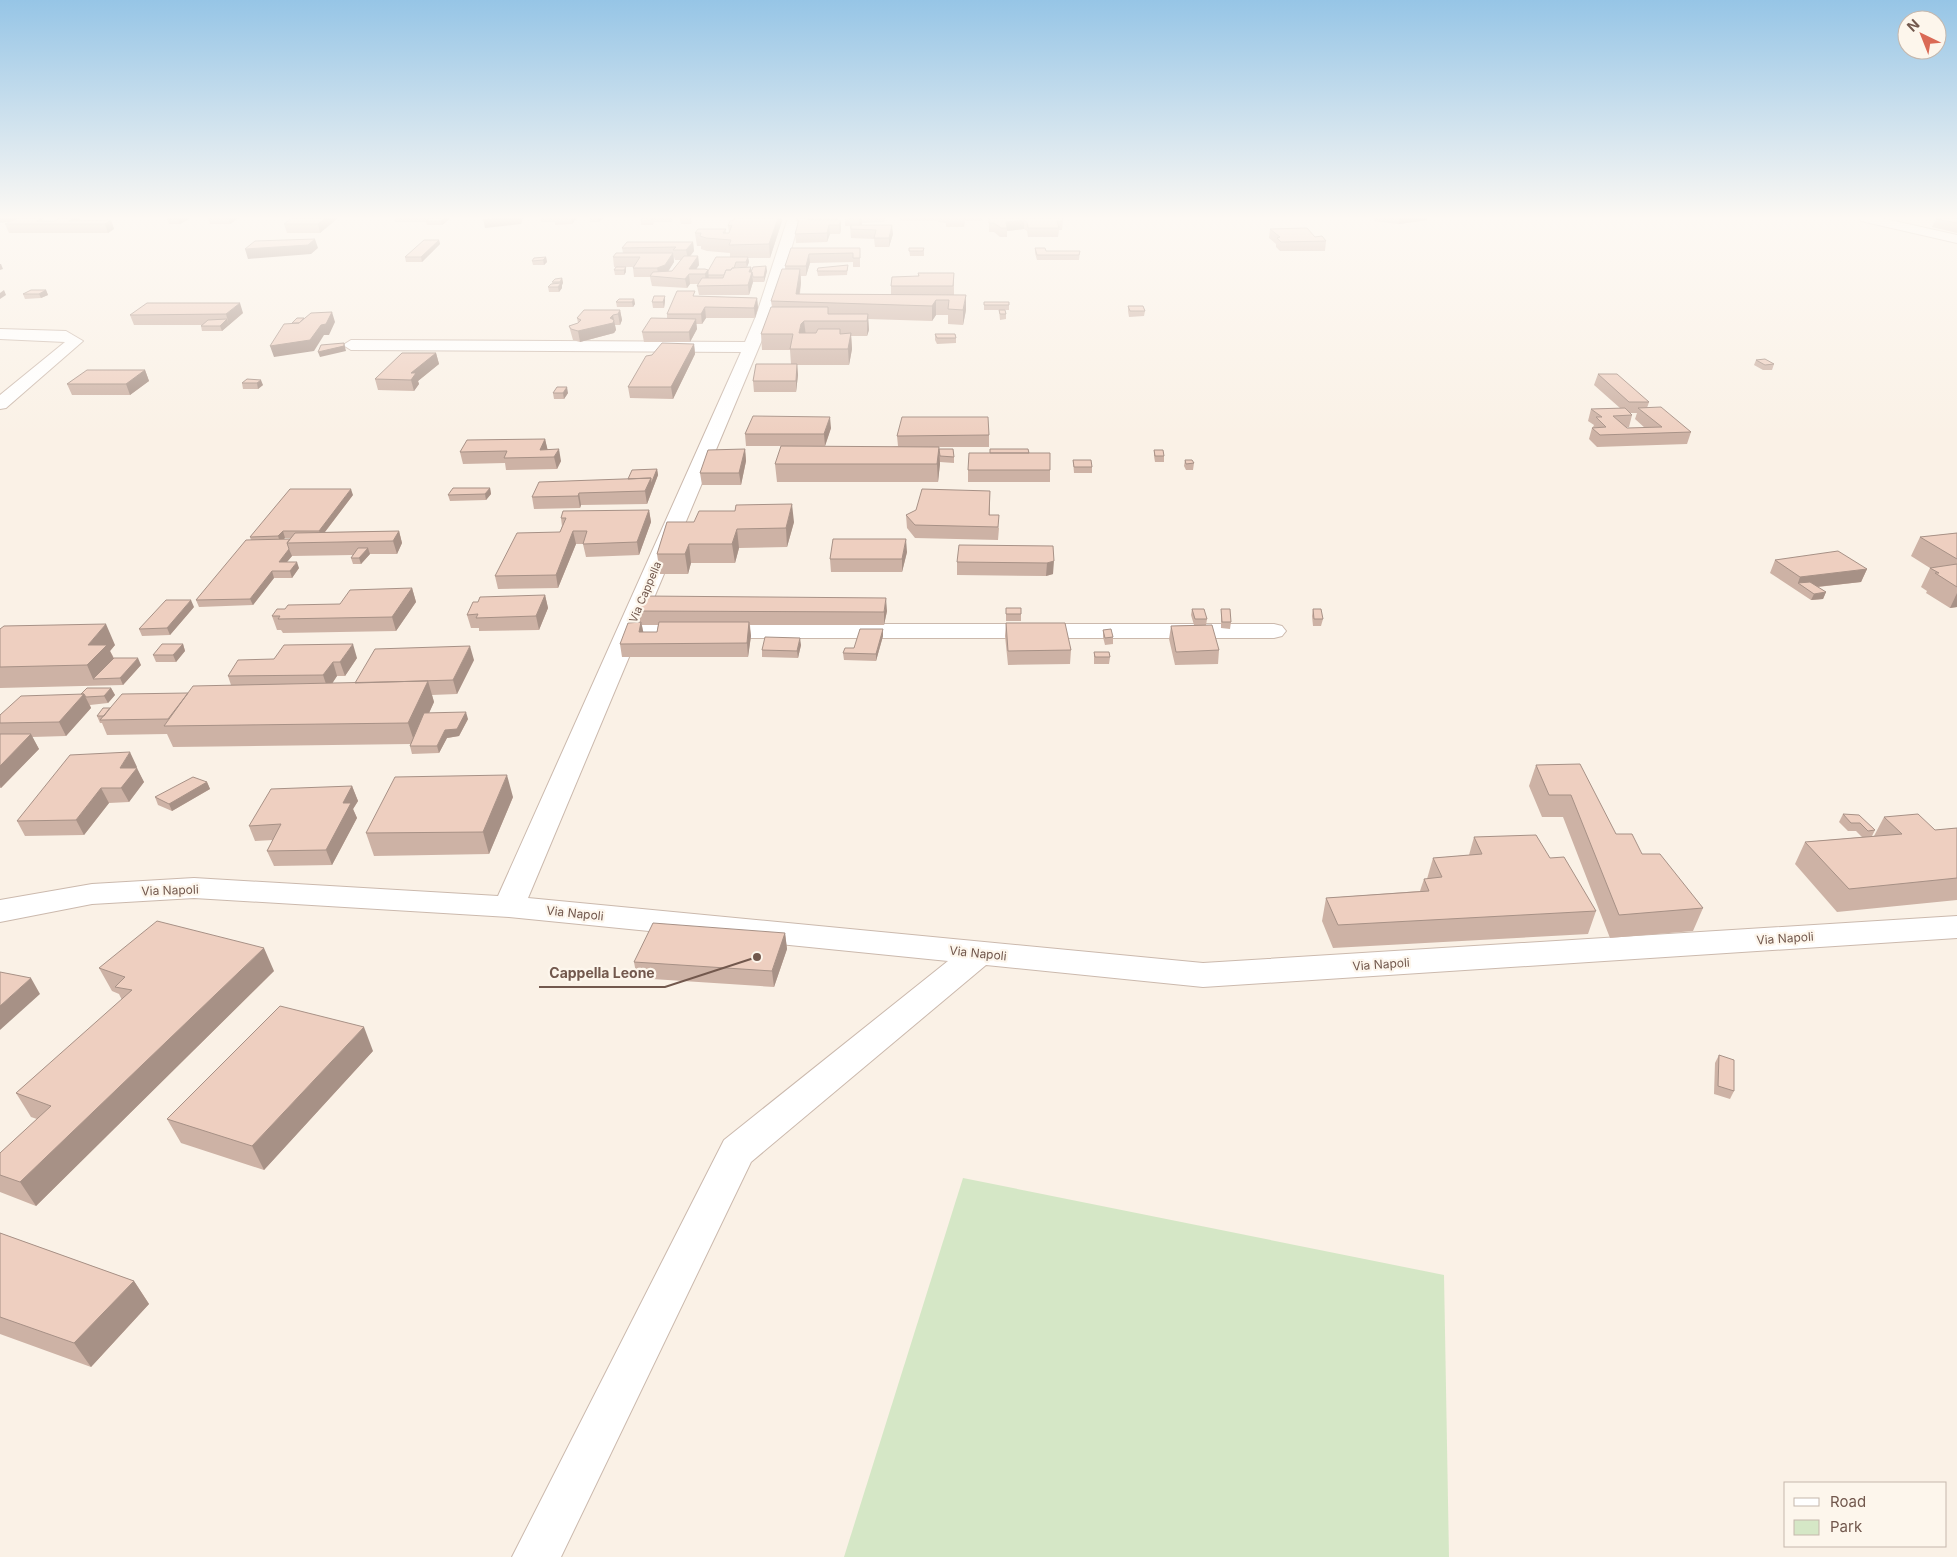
<svg xmlns="http://www.w3.org/2000/svg" width="1957" height="1557" font-family="Inter,sans-serif">
<style>
.green{fill:#d5e7c6}
.lines{fill:none;stroke-linecap:round;stroke-linejoin:round}
.minor-casing{stroke:#cbb9ad;stroke-width:2}
.minor{fill:#fff;fill-rule:evenodd}
.wall{fill:#cdb2a5;fill-rule:evenodd}
.shaded-wall{fill:#a79186}
.building{fill:#eecfc0;stroke:#a79186}
.labels{text-anchor:middle;dominant-baseline:central;stroke-width:4.5;stroke-linejoin:round;paint-order:stroke}
.far-street-label{font-size:11px;fill:#72584d;stroke:#fdf6ec}
.street-label{font-size:12px;fill:#72584d;stroke:#fdf6ec}
.leader{fill:none;stroke:#72584d;stroke-width:2}
.callout-dot{fill:#72584d;stroke:#fdf6ec;stroke-width:2}
.callout-label{font-size:14px;text-anchor:middle;font-weight:bold;fill:#72584d;stroke:#fdf6ec;stroke-width:4.5;stroke-linejoin:round;paint-order:stroke}
</style>
<rect width="100%" height="100%" fill="#faf1e6"/>
<path class="green" d="M963,1178L1444,1275L1449,1557H844Z"/>
<g class="lines">
<g class="minor-casing">
<path id="minor" d="M788,218H800L772,316L643,624H1274L1282,626L1286,631L1282,636L1274,638H637L528,898L1203,963L1957,916V938L1203,987L986,965L751,1162L561,1557H512L724,1140L948,961L509,917L194,898L92,904L0,922V900L92,884L194,878L498,896L741,352L351,350L343,345L351,340L745,342L756,316Z
M1859,218H1881L1957,235V243L1861,221Z
M0,329L66,331L83,341L6,408L0,409V395L65,342L0,339Z"/>
</g>
<use href="#minor" class="minor"/>
</g>
<path class="wall" d="M0,218H43L44,221H54L79,218L80,221L111,220L114,229L108,233H9L5,224L11,222Z
M208,218H239L230,224H210Z
M338,218L320,233H287L284,224Z
M394,218H451L442,225H427L426,222H395Z
M541,218H577L572,224L555,225V222H541Z
M589,218H603L599,222H590Z
M642,218H674L672,222H654L653,225H641V221Z
M691,218L692,221L691,224H681L680,220Z
M735,218H781L782,221L770,258H748L749,262L747,267H736V268L751,267V272L766,266L767,271L764,282H753L749,295H699L697,286L698,284H690L687,288L652,286L650,277H634L633,268L634,267H614L613,257L623,253L622,248L693,242L694,251L690,256H698L699,265L696,269L708,270L730,257V253L707,251L701,249V246H697L695,233L726,229V233H729L728,226ZM674,257L675,260H681L672,271H668L674,262Z
M797,218H838L837,220H841V229L840,234H830L827,242L796,243L795,234L797,226Z
M845,218H885L884,222L862,223V225L893,234L889,247H875L874,239L851,238L850,226H845Z
M899,218H983V221H965L964,227H946V223L938,222V221H900Z
M989,218L1063,221L1062,230H1059L1058,237H1028L1027,231L1024,229L1007,231V237H1000L994,232H989Z
M1374,218H1427V220L1399,224L1373,221Z
M1957,218V233L1932,227L1936,219Z
M167,219H189L180,224H169Z
M1270,229L1326,241L1325,251H1280L1276,247V244L1269,238Z
M439,240L440,244L422,262H406L405,257Z
M791,248H860V267H853V262L810,263L806,276H801V283L800,294H891V286L918,276V273H954V295L966,310L963,325L948,324V315H936L932,321L868,319L869,330L867,336H851L852,349L849,365H797L798,375L796,392H754L753,381L791,364L790,350H762L761,334L772,307L771,301L785,269V266Z
M909,248H924V256H910Z
M1035,248L1046,251H1080L1079,260H1037L1035,253Z
M546,257L547,262L544,265H533L532,261Z
M848,265L847,275L818,276L817,271Z
M626,267V272L624,275H615L614,270Z
M562,278L563,283L562,285V288L559,292H549L548,287L553,283L552,282Z
M46,290L48,295L41,298L25,299L23,294Z
M696,296L757,298L758,308L755,318H706L702,324H696L697,329L690,342H644L642,332L667,318V314Z
M634,299L635,304L633,307H617L616,302Z
M665,301L664,308H653L652,302Z
M984,302L1009,305V310H984Z
M1128,306L1145,311L1144,316L1129,317L1128,311Z
M620,310L622,320L620,325H615L616,330L614,333L580,342L573,340L569,326L578,323L577,318Z
M999,310L1006,314V319L1000,320Z
M243,313L222,331H202L201,326L202,325H134L130,315Z
M935,334L956,338V343L937,344L935,340Z
M694,344L695,354L673,399L630,398L628,387L652,355Z
M436,353L439,364L418,381L419,384L414,391L378,390L375,379Z
M1756,360L1774,364L1772,370H1763L1754,365Z
M145,370L149,381L130,395H72L67,384Z
M1598,374L1649,402L1647,408L1691,432L1687,444L1597,447L1589,439L1592,428L1593,427L1594,425L1588,421L1591,409L1620,408L1594,385ZM1630,413H1637L1635,419L1645,428H1627L1625,427H1629L1632,415Z
M247,379L263,385L258,389H243L242,383Z
M553,393H568L564,399H554Z
M831,428L825,446H746L745,434Z
M989,435V447H939V449L954,457V463L940,462L938,482H777L775,464L898,446L897,436Z
M545,439L547,449L561,461L557,469L506,470L505,463L463,464L460,452Z
M745,449L746,461L741,485H702L700,473Z
M1154,450L1164,456V462H1155L1154,456Z
M1029,453L1050,470V482H968V470Z
M1073,460L1092,467V473H1074Z
M1185,460L1194,463L1193,470H1186L1184,466Z
M657,469L658,475L647,504L581,505L580,508L534,509L532,497L628,479Z
M490,488L491,494L486,500L450,501L448,495Z
M990,491V515L999,528L998,540L915,538L907,528L906,515Z
M353,495L325,532L399,531L402,543L397,554H370L361,564H353L351,558L353,555L292,556L287,562L299,568L292,578H274L253,605L199,607L196,600L251,540L250,537ZM285,538H292L290,539H283Z
M649,510L651,522L639,555L586,557L583,544H576L558,588L498,589L495,576L560,532L562,526L561,518Z
M667,522H794L787,547L739,548L735,563H691L688,574H660L657,554Z
M1957,533V607L1950,608L1926,593L1927,591L1921,587L1930,568L1911,556L1920,537Z
M1053,546V574L1046,576L957,575V562Z
M907,552L902,572H831L830,559Z
M1775,560L1867,569L1861,582L1818,587L1826,592L1823,599L1811,600L1770,573Z
M412,588L416,602L396,631L283,633L281,630H277L272,616L285,609L340,604Z
M545,595L548,608L539,630L479,631V628H471L467,615Z
M194,607L170,635L142,636L139,629Z
M1021,608V621H1006V614Z
M1192,609L1207,619L1206,625L1219,650L1218,664L1175,665L1169,639L1171,626L1194,625L1191,615Z
M1221,609L1231,622L1230,629L1221,628Z
M1313,609L1323,619L1321,626H1313L1312,616Z
M638,611H887L884,625H750L751,636L748,657H622L620,644L640,622ZM642,625H658L657,632H643Z
M1006,623L1071,650L1070,664L1008,665L1005,636Z
M0,629L115,645L110,651L114,658L141,665L123,685L0,688Z
M883,629V636L876,661L844,660L843,653L854,648Z
M1103,630L1113,637V644L1105,645L1103,637Z
M183,644L185,651L176,662H156L153,655Z
M801,645L798,658L762,657V650Z
M1094,652L1110,657L1109,664H1094Z
M357,658L345,676H337L332,683H355L474,660L457,694L432,695L434,702L429,713L468,719L459,736L447,738L439,753L412,754L410,746L411,744L173,747L167,734L107,735L102,723H100L97,716L110,708L188,693L231,685L228,676Z
M111,688L115,695L108,703L90,705L91,708L66,736L32,737L39,749L1,788H0V715L81,694Z
M1536,765L1616,834L1642,854L1703,908L1693,931L1610,938L1563,817H1542L1529,786Z
M137,767L136,768L144,782L129,802L109,803L84,835L25,836L17,821Z
M207,782L210,789L172,811L158,805L155,797Z
M352,786L358,801L353,809L357,818L332,865L274,866L267,851L273,840L255,841L249,826Z
M513,797L489,854L374,856L366,833Z
M1843,814L1875,830L1872,836H1874L1884,817L1935,830L1957,828V900L1837,912L1795,864L1805,842L1862,837L1856,831H1848L1839,822Z
M1474,837L1550,858L1596,911L1588,934L1333,948L1322,921L1326,898L1420,891L1424,879H1427L1433,858L1469,855Z
M785,933L787,949L774,987L637,978L634,962Z
M99,968L274,971L36,1206L0,1192V1153L37,1119L31,1117L16,1093L122,1000L119,994L112,991Z
M373,1051L264,1170L181,1143L167,1119Z
M1719,1055L1734,1091L1730,1099L1714,1094L1715,1063Z
M0,1233L134,1281L149,1304L91,1367L0,1334Z"/>
<path class="shaded-wall" d="M0,218H29L24,220L0,223Z
M74,218H79L82,224L69,221Z
M181,218H189V219L180,224L178,219Z
M228,218H239L230,224Z
M325,218H338L320,233L318,224Z
M444,218H451L442,225L441,221Z
M495,218H523L521,224L485,228L483,219Z
M571,218H577L572,224Z
M598,218H603L599,222Z
M778,218H781L782,221L770,258L769,244Z
M860,218H862V224L860,229L859,220Z
M1400,218H1427V220L1399,224Z
M111,220L114,229L108,233L105,224Z
M841,220V229L840,234L839,225Z
M1024,220V229L1007,231L1006,222Z
M829,225L830,234L827,242V233Z
M892,225L893,234L889,247V238Z
M315,239L318,248L311,254L248,259L245,249Z
M439,240L440,244L422,262L421,257Z
M693,242L694,251L688,259L686,250Z
M673,253L674,262L666,275L659,277L657,268Z
M809,254L810,263L806,276V266Z
M698,256L699,265L693,274L689,269Z
M546,257L547,262L544,265L543,260Z
M748,257L749,262L747,267L746,262Z
M0,264H1L3,269L0,270Z
M766,266L767,271L764,282V277Z
M626,267V272L624,275V270Z
M751,267L753,282L749,295L748,285L749,272Z
M800,269L801,283L798,302L796,294Z
M708,270L709,280L706,284L705,274Z
M689,274L690,284L687,288L685,279Z
M562,278L563,283L562,285V288L559,292L558,287L560,284V282Z
M4,290L6,295L0,299V293Z
M46,290L48,295L41,298L39,294Z
M966,295V310L963,325V310Z
M665,296V301L664,308L663,302Z
M757,298L758,308L755,318L754,308Z
M634,299L635,304L633,307L632,302Z
M936,300V315L932,321V306Z
M240,303L243,313L229,325L226,314Z
M705,307L706,318L702,324L701,314Z
M620,310L622,320L620,325L618,314Z
M332,312L335,322L329,335H324L314,351L274,357L270,346L321,325Z
M868,314L869,330L867,336V321Z
M613,315L616,330L614,333L580,342L578,331L610,318Z
M227,319L229,325L222,331L220,326Z
M696,319L697,329L690,342L689,332Z
M804,321L806,336L799,333L801,324Z
M851,333L852,349L849,365L848,349Z
M344,343L346,351L320,357L318,352Z
M694,344L695,354L673,399L671,387Z
M436,353L439,364L418,381L419,384L414,391L411,380V373Z
M797,364L798,375L796,392V381Z
M145,370L149,381L130,395L126,384Z
M261,380L263,385L258,389L257,383Z
M567,387L568,393L564,399L563,393Z
M830,417L831,428L825,446L824,434Z
M545,439L548,451L540,450Z
M939,447L940,464L938,482L937,464Z
M559,449L561,461L557,469L554,457Z
M745,449L746,461L741,485L739,473Z
M657,469L658,475L647,504L645,491L651,478Z
M490,488L491,494L486,500L485,494Z
M351,489L353,495L321,537L319,531Z
M579,493L581,505L580,508L578,496Z
M792,504L794,522L787,547L786,528Z
M649,510L651,522L639,555L637,542Z
M737,529L739,548L735,563L732,544Z
M283,531L285,538L280,542L278,536Z
M399,531L402,543L397,554L393,541Z
M573,531L576,544L558,588L556,575Z
M906,539L907,552L902,572V559Z
M689,544L691,563L688,574L685,554Z
M368,548L370,554L361,564L359,558Z
M289,549L292,556L281,569L279,562Z
M1054,561L1053,574L1046,576L1047,563Z
M297,562L299,568L292,578L290,571Z
M1867,569L1861,582L1806,588L1798,583L1800,577Z
M272,571L274,578L253,605L250,599Z
M412,588L416,602L396,631L392,617Z
M1826,592L1823,599L1811,600L1814,594Z
M1957,593V607L1950,608Z
M545,595L548,608L539,630L536,616Z
M886,598L887,611L884,625V612Z
M191,600L194,607L170,635L167,628Z
M641,622L644,635L639,632Z
M749,622L751,636L748,657L747,643Z
M106,624L115,645L110,651L117,665L93,679L87,665L88,645Z
M883,629V636L876,661V654Z
M800,638L801,645L798,658L797,651Z
M183,644L185,651L176,662L173,655Z
M353,644L357,658L345,676L340,662Z
M470,646L474,660L457,694L453,680Z
M138,658L141,665L123,685L120,678Z
M333,662L337,676L328,690L323,675Z
M428,681L434,702L415,744L408,723Z
M111,688L115,695L108,703L104,696Z
M84,694L91,708L66,736L59,722Z
M466,712L468,719L459,736L447,738L439,753L437,746L445,730Z
M31,734L39,749L1,788L0,786V766Z
M130,752L137,767L132,775L137,768L144,782L129,802L121,788L120,768Z
M507,775L513,797L489,854L483,832Z
M207,782L210,789L172,811L169,804Z
M352,786L358,801L353,809L357,818L332,865L326,850L343,803Z
M101,788L109,803L84,835L76,820Z
M785,933L787,949L774,987L772,971Z
M264,948L274,971L36,1206L20,1182Z
M31,978L40,994L0,1030V1006Z
M364,1027L373,1051L264,1170L252,1146Z
M134,1281L149,1304L91,1367L74,1343Z"/>
<path class="building" d="M18,218H43L37,221H54L60,218H74L69,221L111,220L105,224H5Z
M170,218H181L178,219H167Z
M292,218H325L318,224H284Z
M430,218H444L441,221H426Z
M642,218H653L652,220L641,221Z
M681,218H691L690,220H680Z
M735,218H778L769,244L729,245L731,240L706,238L700,236L701,233H695L698,229H726L723,233H729L732,225L728,226L730,221L734,220Z
M797,218H808V220H841L839,225H829L827,233L795,234L799,220L797,221Z
M850,218H860L859,220H850Z
M989,218H1062L1063,221H1057L1059,228H1028L1027,222L1024,220L1006,222L1007,228H1001L994,223H989Z
M1937,218H1957V223L1936,219Z
M851,225H892L889,238H874L876,230L851,229Z
M1307,228L1315,237L1322,236L1326,241L1281,242L1277,238L1280,237L1270,229Z
M315,239L308,245L245,249L255,241Z
M424,240H439L421,257H405Z
M627,242H693L686,250H673L676,247L622,248Z
M791,248H860V258H853V253L809,254L806,266H785Z
M909,248H924L923,251H909Z
M1035,248H1045L1046,251H1080L1079,255H1037Z
M616,253H673L665,265L657,268H633L640,257H613Z
M684,256H698L689,269H705L708,270L705,274H689L685,279L650,276L653,272L672,271Z
M546,257L543,260L532,261L534,258Z
M716,257H748L746,262H736L734,268H732L731,270H726L724,275H708V271Z
M848,265L847,271H817L818,268Z
M766,266L764,277H753L752,272H751L753,267Z
M616,267H626L624,270H614Z
M751,267L749,272H752L748,285L697,286L702,278H723L726,270H731L732,268Z
M782,269H800L796,294L966,295L963,310L948,309L949,300H936L932,306L771,301Z
M918,273H954L953,286H891L892,277L919,276Z
M562,278L560,282H552L555,279Z
M561,283L558,287H548L551,284Z
M31,290H46L39,294H23Z
M677,291H695L693,296L757,298L754,308L705,307L701,314H667Z
M654,296H665L663,302H652Z
M619,299H634L632,302H616Z
M984,302H1009V305H984Z
M147,303H240L226,314L130,315Z
M1128,306H1143L1145,311H1130Z
M771,307H828V314H868L867,321H804L801,324L799,333H816L818,329H840V334L851,333L848,349H790L793,334H761Z
M584,310H620L618,314L613,315L610,318L614,320L613,323L578,331L571,329L569,326L578,323L581,320L577,318Z
M999,310H1005L1006,314H1000Z
M332,312L326,324L321,325L310,340L270,346L284,324L299,323L311,313Z
M297,318H304L299,323H292Z
M651,318L696,319L689,332H642Z
M227,319L220,326H201L208,320Z
M935,334H955L956,338H937Z
M344,343V346L318,352L321,345Z
M662,343L694,344L671,387H628L646,356L652,355Z
M402,353H436L411,373H416L411,380L375,379Z
M1765,359L1774,364L1765,365L1756,360Z
M756,364H797L796,381H753Z
M87,370H145L126,384H67Z
M1598,374H1617L1649,402H1629Z
M247,379L261,380L257,383H242Z
M557,387H567L563,393H553Z
M1661,407L1691,432L1600,435L1592,428L1606,427L1596,417H1602L1591,409L1625,408L1632,415L1613,416L1627,428L1662,427L1638,408Z
M753,416L830,417L824,434H745Z
M902,417H988L989,435L897,436Z
M545,439L540,450L559,449L554,457L504,458L507,451L460,452L467,440Z
M781,446L939,447L937,464H775Z
M745,449L739,473H700L708,450Z
M939,449H953L954,457L940,456Z
M990,449H1028L1029,453H990Z
M1154,450H1163L1164,456H1155Z
M969,453H1050V470H968Z
M1073,460H1091L1092,467H1074Z
M1185,460H1192L1194,463L1186,464Z
M657,469L651,484V478L628,479L632,470Z
M651,478L645,491L579,493L578,496L532,497L539,482Z
M453,488H490L485,494L448,495Z
M290,489H351L319,531H283L278,536L250,537Z
M922,489L990,491L989,515H999L998,527L915,525L906,515L916,510Z
M792,504L786,528L737,529L732,544H689L685,554H657L667,522H694L699,511H735L736,505Z
M649,510L637,542L583,544L587,531H573L556,575L495,576L517,533L560,532L566,518H561L563,511Z
M399,531L393,541L287,543L295,533Z
M1957,533V559L1920,537Z
M290,539L287,543L289,549L279,562H297L290,571H272L250,599L196,600L246,540Z
M833,539H906L902,559H830Z
M959,545L1053,546L1054,561L1047,563L957,562Z
M358,548H368L359,558H351Z
M1838,551L1867,569L1800,577L1775,560Z
M1957,564V587L1935,573H1939L1930,568Z
M1810,582L1826,592L1814,594L1798,583Z
M412,588L392,617L278,619L280,616H272L277,609H285L288,605L340,604L350,590Z
M545,595L536,616L476,618L478,614L467,615L473,602H478L480,597Z
M644,596L886,598L884,612L638,611Z
M166,600H191L167,628L139,629Z
M1006,608H1021V614H1006Z
M1192,609H1204L1207,619H1195Z
M1221,609H1230L1231,622H1222Z
M1313,609H1321L1323,619H1314Z
M641,622L639,632H657L659,622H749L747,643L620,644L628,623Z
M1006,623H1065L1071,650L1008,651Z
M106,624L88,645H107L87,665L0,667V629L4,626Z
M1212,625L1219,650L1176,652L1171,626Z
M860,629H883L876,654L843,653L845,648H854Z
M1111,629L1113,637L1105,638L1103,630Z
M765,637L800,638L797,651L762,650Z
M162,644H183L173,655H153Z
M353,644L340,662H333L323,675L228,676L238,660L274,659L284,645Z
M470,646L453,680L355,683L375,649Z
M1094,652H1109L1110,657H1095Z
M114,658H138L120,678L93,679Z
M428,681L408,723L164,726L193,686Z
M87,688H111L104,696L86,697L84,694H81Z
M188,693L168,719L100,720L122,694Z
M84,694L59,722L0,723V715L21,696Z
M103,708H110L104,716H97Z
M466,712L457,729L445,730L437,746H410L424,713Z
M0,734H31L0,766Z
M130,752L120,768H137L121,788H101L76,820L17,821L70,755Z
M1580,764L1616,834H1632L1642,854H1660L1703,908L1619,915L1571,795H1549L1536,765Z
M507,775L483,832L366,833L395,777Z
M193,777L207,782L169,804L155,797Z
M352,786L343,803H351L326,850L267,851L281,824L249,826L271,789Z
M1843,814L1859,815L1875,830L1868,831L1860,823H1851Z
M1918,814L1935,830L1957,828V878L1849,889L1805,842L1902,834L1884,817Z
M1536,835L1550,858L1564,857L1596,911L1338,925L1326,898L1429,891L1424,879L1442,877L1433,858L1482,854L1474,837Z
M157,921L264,948L20,1182L0,1175V1153L51,1106L16,1093L132,990L115,987L125,977L99,968Z
M653,923L785,933L772,971L634,962Z
M0,972L31,978L0,1006Z
M280,1006L364,1027L252,1146L167,1119Z
M1719,1055L1734,1060V1091L1718,1086Z
M0,1233L134,1281L74,1343L0,1317Z"/>
<linearGradient id="sky" x2="0" y2="1"><stop stop-color="#96c5e6"/><stop offset="0.5" stop-color="#fdf9f4"/><stop offset="1" stop-color="#fdf9f4" stop-opacity="0"/></linearGradient>
<rect width="1957" height="436" fill="url(#sky)"/>
<g class="labels">
<g class="far-street-label">
<text transform="translate(645 592) rotate(-67)">Via Cappella</text>
</g>
<g class="street-label">
<text transform="translate(170 890) rotate(-2)">Via Napoli</text>
<text transform="translate(575 913) rotate(6)">Via Napoli</text>
<text transform="translate(1785 938) rotate(-4)">Via Napoli</text>
<text transform="translate(978 953) rotate(6)">Via Napoli</text>
<text transform="translate(1381 964) rotate(-4)">Via Napoli</text>
</g>
</g>
<path class="leader" d="M757 957L665 987H539"/>
<circle class="callout-dot" cx="757" cy="957" r="5"/>
<g class="callout-label">
<text x="602" y="978">Cappella Leone</text>
</g>
<rect x="1784" y="1482" width="162" height="65" fill="#fdf6ec" stroke="#c5b7ac"/>
<rect x="1794" y="1498" width="25" height="8" fill="#ffffff" stroke="#c5b7ac"/>
<text x="1830" y="1507" font-size="15" fill="#72584d">Road</text>
<rect x="1794" y="1520" width="25" height="15" fill="#d5e7c6" stroke="#c5b7ac"/>
<text x="1830" y="1532" font-size="15" fill="#72584d">Park</text>
<g transform="translate(1922 35) rotate(317)"><circle r="24" fill="#fdf6ec" stroke="#c5b7ac"/>
<path d="M0-4L9 19L0 12L-9 19Z" fill="#da6a56"/>
<text y="-8" font-size="14" font-weight="bold" text-anchor="middle" fill="#72584d">N</text>
</g>
</svg>
